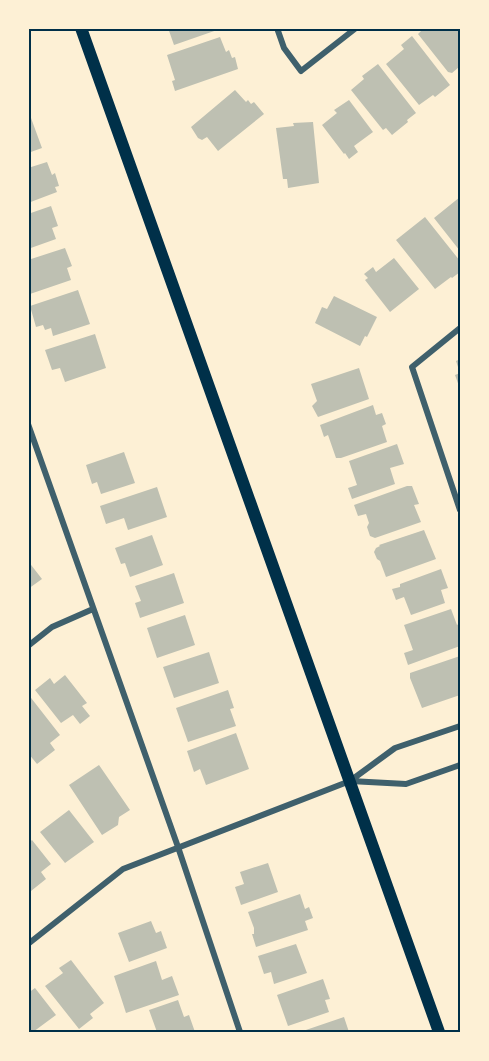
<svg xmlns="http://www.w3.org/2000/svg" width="489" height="1061" font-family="'Fira Sans',sans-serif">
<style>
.building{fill:#bec0b2}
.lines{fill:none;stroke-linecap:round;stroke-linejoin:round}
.minor{stroke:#3f606c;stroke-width:6}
.secondary{stroke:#003049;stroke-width:12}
.neatline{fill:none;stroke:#003049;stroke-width:2}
</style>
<rect width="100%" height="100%" fill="#fdf0d5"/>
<path class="building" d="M168,28H220V29L174,45Z
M424,28H460L459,67L452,73L448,72L418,34Z
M412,36L450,85L435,97L433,95L419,105L386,64L404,49L401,45Z
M220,37L226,52L229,50L232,58L235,57L238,69L175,91L172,81L175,80L167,55Z
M378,64L416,113L407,120L408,122L392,135L386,128L383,130L351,90L364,79L362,76Z
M235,90L246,102L248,100L251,104L254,102L264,114L218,151L207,137L202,140L198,138L191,127Z
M349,100L373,132L354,146L358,152L349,159L345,153L344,154L322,125L337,113L334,110Z
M31,118L42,148L28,153V119Z
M313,122L319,183L288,188L287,179H283L276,128L294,126L293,123Z
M47,162L52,175L55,173L59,186L55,187L57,192L28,203V168Z
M460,197V251L434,218Z
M51,206L58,226L52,228L56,239L28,249V214Z
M425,217L460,261L459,269L460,272L452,278L451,277L435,289L396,240Z
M65,248L72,266L67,268L71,280L30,294L28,260Z
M394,258L419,289L390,312L365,280L368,278L364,274L373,267L376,272Z
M78,290L90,324L53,336L51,328L45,330L43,325L36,327L30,306Z
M334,296L377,317L367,337L365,336L360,346L315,323L322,307L327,309Z
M95,334L106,368L65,382L60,368L52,370L45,350Z
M460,359V389L455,375L460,373L456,361Z
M359,368L369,399L318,417L312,406L317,401L311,384Z
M373,405L376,415L382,413L386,424L382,426L387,442L341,458H336L328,435L324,437L320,425Z
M397,444L404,464L390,468L395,484L352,499L348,488L357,485L349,461Z
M124,452L135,483L101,494L97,482L92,484L86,465Z
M407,486H412L419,504L414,505L421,522L375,538L370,536L367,527L369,523L366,514L358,516L354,505Z
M157,487L167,517L128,530L124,518L106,524L100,506Z
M424,530L436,559L386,577L380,561L377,559L374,552L376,548L380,546L379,545Z
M152,535L163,565L130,577L125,563L121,564L115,548Z
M28,561L42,579L28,589Z
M441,569L448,588L441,590L445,603L411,615L404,597L396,600L392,589L400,587V584Z
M174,573L184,603L140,618L135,603L141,601L135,586Z
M451,609L457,625L460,623V646L408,665L404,653L413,650L404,625Z
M185,615L195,645L157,658L147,628Z
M209,652L219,683L174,698L163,667Z
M460,656V695L422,708L410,678V673Z
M65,675L87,703L82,706L90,716L80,724L73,715L61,723L35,690L50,678L54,684Z
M228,690L234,708L230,709L236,726L188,742L176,708Z
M28,694L60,735L50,743L55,750L37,764L28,753Z
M236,733L249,769L206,785L200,769L194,772L187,751Z
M99,765L130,810L119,817L118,825L102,835L69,785Z
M69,810L94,842L65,863L40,832Z
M32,840L51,864L41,872L46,879L31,891L28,887V843Z
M268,863L278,892L241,905L235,887L244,884L240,872Z
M300,894L305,909L309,907L313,918L305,921L308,930L256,947L252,934H254V928L248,912Z
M151,921L156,933L161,931L167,948L129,962L118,933Z
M296,944L307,973L274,984L271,972L264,974L258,956Z
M71,960L104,1003L90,1014L93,1018L79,1029L45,986L63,973L59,968Z
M156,961L162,980L172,976L179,995L126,1013L114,976Z
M323,979L330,999L325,1000L329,1012L288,1026L277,995Z
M35,988L56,1015L33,1032H28V993Z
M178,1000L184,1017L189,1015L195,1032H157L149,1010Z
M344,1017L349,1032H300Z"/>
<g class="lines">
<path class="minor" d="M277,28L284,48L301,71L356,28
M460,328L412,367L460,510
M28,424L178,847L240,1032
M28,646L52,627L93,609
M350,781L406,784L460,765
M28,944L123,869L350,781L395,748L460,726"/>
<path class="secondary" d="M81,28L439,1032"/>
</g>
<rect width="489" height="1061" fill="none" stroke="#fdf0d5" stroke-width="60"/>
<rect x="30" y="30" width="429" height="1001" class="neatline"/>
</svg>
